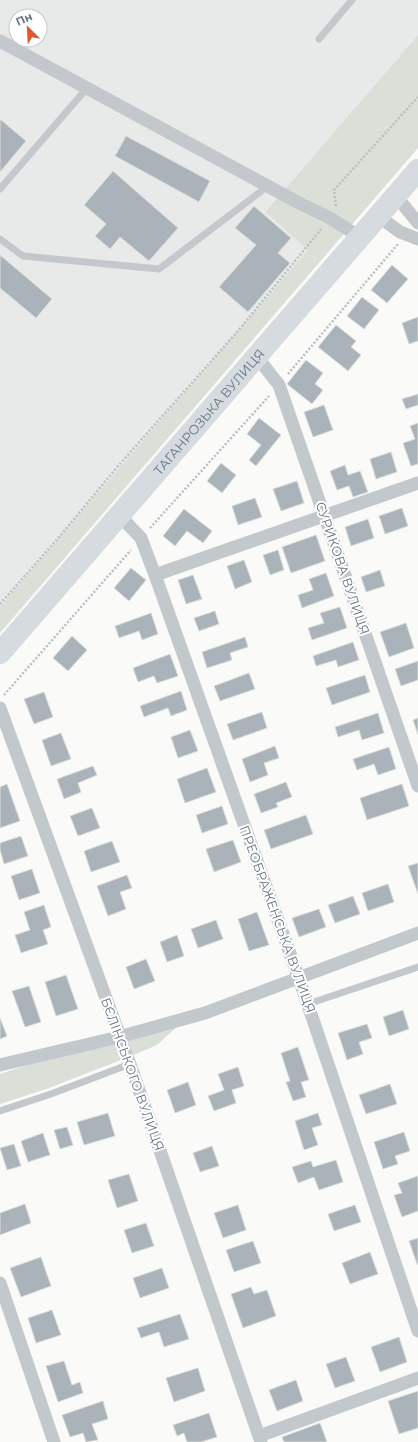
<svg xmlns="http://www.w3.org/2000/svg" width="418" height="1442" font-family="Montserrat,sans-serif">
<style>
.built{fill:#e8e9e9;fill-rule:evenodd}
.green{fill:#dadfd7}
.building{fill:#aab3b9;stroke:#dcdcda}
.lines{fill:none;stroke-linecap:round;stroke-linejoin:round}
.path{stroke:#bbbfc2;stroke-width:2.5;stroke-dasharray:2 2;stroke-linecap:butt}
.service{stroke:#c3c8cc;stroke-width:7}
.minor{stroke:#c3c8cc;stroke-width:13}
.trunk{stroke:#d6dbdf;stroke-width:22}
.labels{text-anchor:middle;dominant-baseline:central;stroke-width:4;stroke-linejoin:round;paint-order:stroke}
.street-label{font-size:13px;fill:#657683;stroke:#fff}
</style>
<rect width="100%" height="100%" fill="#fafaf8"/>
<path class="built" d="M0,0H418V35L265,212L309,250L0,606ZM16,16H40V40H16Z"/>
<path class="green" d="M418,35V148L0,633V606L308,250L265,212Z
M198,1008L157,1045L134,1055L126,1033Z
M114,1037L121,1060L49,1088L0,1104V1074Z"/>
<path class="building" d="M0,119L26,141L0,172Z
M126,136L210,181L199,202L115,156Z
M113,171L178,228L149,261L120,237L110,249L95,236L106,224L84,205Z
M254,206L291,238L278,253L290,263L248,312L219,287L256,245L235,228Z
M0,255L52,299L36,318L0,288Z
M392,265L408,279L387,303L371,290Z
M362,297L379,310L364,329L347,316Z
M418,317V341L409,344L402,323Z
M336,325L356,341L351,347L361,355L348,371L318,347Z
M306,360L323,373L315,384L323,390L312,404L287,384Z
M418,394V405L406,409L402,399Z
M324,405L333,430L313,437L304,412Z
M259,418L281,435L256,466L249,460L261,445L247,434Z
M418,423V464L411,466L403,443L415,439L410,426Z
M391,452L397,472L376,479L370,459Z
M221,463L236,475L222,493L207,481Z
M345,465L348,475L360,471L368,492L353,497L349,486L337,490L330,471Z
M297,481L304,503L281,511L273,489Z
M255,498L262,517L238,525L232,506Z
M402,508L408,526L385,534L379,516Z
M184,509L212,531L203,543L187,531L175,546L163,536Z
M368,519L374,538L351,546L345,527Z
M316,535L325,561L291,573L282,547Z
M278,550L284,570L270,575L263,555Z
M244,560L252,582L235,589L227,566Z
M131,568L146,580L129,601L114,588Z
M380,570L385,586L366,592L361,577Z
M326,573L334,596L302,608L298,595L313,590L309,579Z
M193,575L202,599L186,604L178,580Z
M340,607L347,628L312,640L308,628L324,623L320,613Z
M215,611L219,624L199,631L194,618Z
M151,613L158,634L142,640L139,631L119,638L115,626Z
M406,623L414,648L389,657L380,632Z
M72,636L87,650L68,671L53,658Z
M245,637L248,647L230,653L232,660L207,668L202,652Z
M353,642L359,660L338,667L336,660L316,666L313,656Z
M170,654L178,676L157,683L154,676L138,682L133,668Z
M418,661V680L401,686L395,669Z
M249,673L255,689L220,701L214,686Z
M365,675L370,692L332,705L326,688Z
M181,691L187,710L171,716L168,708L144,717L140,706Z
M44,692L53,717L34,724L24,699Z
M262,712L267,728L233,740L227,724Z
M378,713L384,733L362,740L359,730L338,737L335,727Z
M418,718V735L413,720Z
M190,730L198,751L178,758L171,737Z
M61,733L71,759L51,766L42,740Z
M275,746L279,758L264,763L268,775L250,782L242,759Z
M389,747L396,769L378,775L374,764L357,770L353,759Z
M93,766L97,775L78,783L81,792L64,799L57,779Z
M207,768L216,792L185,803L177,779Z
M286,782L292,797L276,803L278,807L261,813L254,794Z
M7,784L20,821L0,828V787Z
M402,784L409,806L367,820L360,798Z
M222,806L228,824L202,833L196,815Z
M92,808L100,828L78,836L70,816Z
M306,815L313,834L271,849L264,830Z
M21,836L28,856L4,864L0,850V843Z
M233,840L241,862L214,872L206,849Z
M112,841L120,862L91,872L84,851Z
M418,863V894L408,866Z
M32,869L40,893L19,900L11,876Z
M127,875L132,888L120,892L126,909L108,916L97,886Z
M388,884L394,902L368,911L362,893Z
M353,896L360,914L335,923L328,905Z
M44,905L51,927L43,930L48,944L21,953L15,935L30,930L24,912Z
M319,909L326,927L299,937L292,918Z
M257,912L269,945L249,951L238,919Z
M216,920L223,939L198,948L191,929Z
M177,935L184,956L167,962L160,942Z
M146,959L155,981L134,989L126,967Z
M66,975L78,1009L56,1016L45,982Z
M29,986L41,1022L25,1027L12,991Z
M403,1010L409,1029L389,1036L383,1017Z
M0,1018L7,1036L0,1039Z
M367,1024L372,1038L359,1042L363,1054L347,1060L338,1033Z
M298,1047L309,1080L301,1082L306,1097L293,1101L286,1082L290,1081L281,1053Z
M238,1067L244,1086L232,1090L236,1103L214,1111L208,1096L224,1090L218,1074Z
M188,1082L196,1105L175,1113L167,1090Z
M390,1084L397,1104L366,1114L359,1095Z
M108,1113L115,1136L84,1145L77,1122Z
M318,1113L322,1125L312,1128L318,1145L304,1150L295,1121Z
M67,1127L73,1145L60,1149L54,1130Z
M404,1132L410,1151L395,1156L398,1164L383,1169L374,1142Z
M43,1133L50,1155L28,1162L21,1141Z
M14,1144L21,1166L7,1170L0,1148Z
M212,1146L219,1166L200,1172L193,1153Z
M336,1160L343,1182L319,1190L314,1177L298,1183L292,1167L311,1161L313,1167Z
M129,1174L138,1201L117,1208L108,1180Z
M418,1176V1211L402,1217L394,1195L402,1193L398,1183Z
M25,1204L31,1223L0,1235V1213Z
M238,1205L246,1230L223,1238L214,1213Z
M355,1205L361,1222L334,1231L328,1214Z
M146,1223L154,1246L132,1253L124,1230Z
M418,1238V1264H417L409,1241Z
M253,1241L261,1263L234,1272L226,1250Z
M370,1252L378,1274L350,1284L342,1263Z
M41,1257L51,1286L21,1297L10,1268Z
M162,1268L169,1288L140,1298L133,1278Z
M251,1287L254,1294L267,1290L276,1316L243,1328L231,1294Z
M52,1310L61,1335L36,1343L28,1318Z
M180,1314L189,1339L164,1347L159,1332L141,1338L137,1328Z
M399,1337L407,1362L380,1372L371,1347Z
M346,1357L355,1381L335,1388L326,1364Z
M64,1361L72,1385L80,1382L83,1393L58,1402L46,1366Z
M198,1368L205,1391L174,1402L166,1378Z
M296,1380L303,1401L277,1411L269,1390Z
M418,1391V1428L399,1434L388,1401Z
M103,1401L108,1419L92,1424L98,1440L86,1442L83,1433L70,1437L62,1415Z
M209,1413L217,1437L201,1442H187L184,1433L177,1436L173,1425Z
M320,1423L327,1442H284L282,1437Z"/>
<g class="lines">
<path class="path" d="M336,206L334,190L418,97
M288,374L398,244
M150,528L269,396
M0,604L60,536L118,466L238,331L322,228
M4,695L131,550"/>
<path class="service" d="M319,39L352,0
M0,189L87,88
M0,239L23,256L159,269L268,186
M308,1004L418,967
M0,1111L51,1094L130,1064"/>
<path class="minor" d="M0,41L299,203L330,218L360,237
M396,196L418,223
M378,216L400,232L418,239
M257,357L279,385L418,786
M120,516L141,538L155,575L303,990L418,1331
M155,575L418,483
M0,708L130,1064L261,1442
M0,1065L119,1037L205,1013L418,933
M0,1283L54,1442
M259,1436L418,1378"/>
<path class="trunk" id="s1" d="M0,653L418,170"/>
</g>
<g class="labels">
<g class="street-label">
<text stroke="none"><textPath href="#s1" startOffset="319">ТАГАНРОЗЬКА ВУЛИЦЯ</textPath></text>
<text transform="translate(343 568) rotate(71)">СУРИКОВА ВУЛИЦЯ</text>
<text transform="translate(278 919) rotate(70)">ПРЕОБРАЖЕНСЬКА ВУЛИЦЯ</text>
<text transform="translate(133 1074) rotate(70)">БЄЛІНСЬКОГО ВУЛИЦЯ</text>
</g>
</g>
<g transform="translate(28 28) rotate(336)"><circle r="19" fill="#ffffff" stroke="#c1c8cd"/>
<path d="M0-3L7 15L0 10L-7 15Z" fill="#e4572e"/>
<text y="-6" font-size="11" font-weight="bold" text-anchor="middle" fill="#657683">Пн</text>
</g>
</svg>
